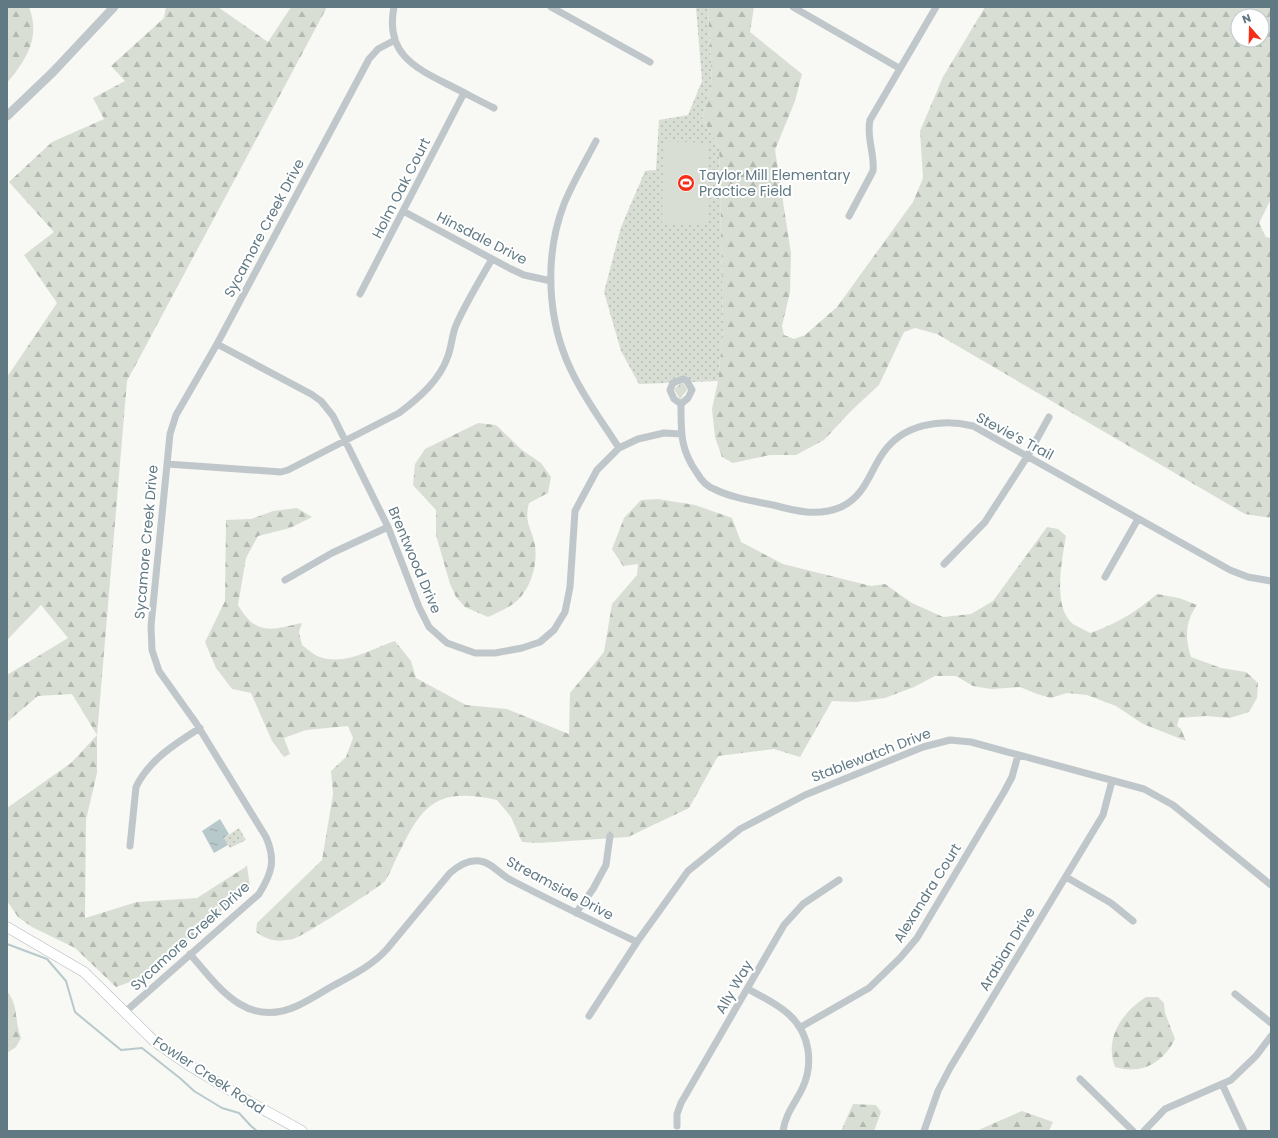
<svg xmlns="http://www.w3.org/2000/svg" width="1278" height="1138" font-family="Poppins,sans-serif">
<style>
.grass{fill:url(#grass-tufts)}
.forest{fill:url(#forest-firs);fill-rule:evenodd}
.park{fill:url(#park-dots)}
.pitch{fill:#d9ded4}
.water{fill:url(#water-ripples)}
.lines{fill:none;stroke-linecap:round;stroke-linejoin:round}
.stream{stroke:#b7c9cb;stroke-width:2}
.secondary-casing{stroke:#b3bbbf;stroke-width:11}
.minor{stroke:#c0c7ca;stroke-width:7}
.tertiary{stroke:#c0c7ca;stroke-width:9}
.secondary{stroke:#fff;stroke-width:10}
.labels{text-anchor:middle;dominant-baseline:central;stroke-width:4;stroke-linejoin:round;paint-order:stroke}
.poi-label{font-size:14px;fill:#607983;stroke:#fff;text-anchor:start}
.street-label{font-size:14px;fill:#607983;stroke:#fff}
</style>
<defs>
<pattern id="grass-tufts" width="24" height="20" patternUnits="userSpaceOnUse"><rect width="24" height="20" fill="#d9ded4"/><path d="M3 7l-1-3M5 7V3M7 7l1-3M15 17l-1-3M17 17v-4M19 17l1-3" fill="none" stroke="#b3b9b1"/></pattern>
<pattern id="forest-firs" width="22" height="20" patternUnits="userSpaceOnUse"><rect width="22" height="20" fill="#d9ded4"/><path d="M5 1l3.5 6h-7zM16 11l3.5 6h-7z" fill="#b3b9b1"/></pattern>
<pattern id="park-dots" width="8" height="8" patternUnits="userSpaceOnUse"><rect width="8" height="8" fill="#d9ded4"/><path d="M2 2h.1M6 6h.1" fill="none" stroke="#b3b9b1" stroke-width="1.8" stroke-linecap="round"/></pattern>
<pattern id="water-ripples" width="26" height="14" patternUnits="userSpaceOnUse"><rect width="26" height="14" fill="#b7c9cb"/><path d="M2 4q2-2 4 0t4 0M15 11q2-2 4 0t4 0" fill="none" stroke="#98a8aa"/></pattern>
</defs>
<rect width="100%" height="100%" fill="#f8f8f5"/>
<path class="grass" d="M682,383L685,385L687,390L680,399L674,389Z"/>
<path class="forest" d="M7,7H29C41,38 26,60 7,83Z
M166,7H218L268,42L291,7H327L127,381L97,735V773L86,820L85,918L137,902L197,898L247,866L250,886L147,976L116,987L75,948L32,927L18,917L7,901V808L71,763L97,735L72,694L38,696L7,722V675L68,638L41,605L7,640V377L57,303L24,255L54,232L9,182L52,142L104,119L93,98L125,81L111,66L164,18Z
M708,7H754L750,32L802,74L795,101L775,150L791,253L790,292L782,326L784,335L794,339L805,335L837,307L913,202L923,178L920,131L943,77L985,7H1271V199L1259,223L1266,237L1271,238V518L1245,514L937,334L915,328L904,332L879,385L851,411L824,440L796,455H770L733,463L722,457L715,437L712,409L718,381L723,327L719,147L702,118L712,84ZM1238,16H1262V40H1238Z
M478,423L496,425L522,450L541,463L551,477L548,493L529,503C524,523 531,526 535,545C538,565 530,592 513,604C506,609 496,613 488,617L465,607L456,597L450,584L436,535V510L413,485L415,464L425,449Z
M658,499L695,505L732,518L741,542L783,564L871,586L885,584L912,603L943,617L971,614L993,601L1047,527L1058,529L1066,536C1062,560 1052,607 1073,624C1078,627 1085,630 1090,633C1116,624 1136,612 1157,594L1179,598L1197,605C1185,621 1185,639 1191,657L1221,668L1246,672L1258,683L1257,698L1249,712L1230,718L1206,716L1179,718L1177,726L1181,729L1186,741L1143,724L1116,706L1087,695L1067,693L1051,698L1037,694L1020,687L991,689L973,686L956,676H935L914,687L885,698L856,702L832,701L800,757L774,749L718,756L689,808L628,837L539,843L522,842L511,817L497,800C440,788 424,801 400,851C395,860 391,872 385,881C380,887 302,937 293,939C277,942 269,941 256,932L257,923L322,860L333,794L331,771L346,757L353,738L348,726L306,730L284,738L290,754L284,757L272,741L251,693L232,689L216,668L205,642L225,601L226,520L251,519L273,511L297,508L312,517L290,528L258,536L246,558L238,605C256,636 270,630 302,623L299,632L302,645C306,648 312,653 317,656C344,667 371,649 395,641L411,661L416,678L466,705L507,709L569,734L570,693L604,652L612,604L637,575L638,564L623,566L612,549L624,518L641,500Z
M7,991C19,1006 14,1020 21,1038L16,1047L7,1053Z
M1146,997H1158L1164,1003L1165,1013L1175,1039C1163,1063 1142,1075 1115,1067C1104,1039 1122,1012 1146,997Z
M853,1104L876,1105L881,1112L874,1131H841Z
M1022,1111L1053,1122L1049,1131H976Z"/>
<path class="park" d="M696,7H708L712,84L702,118L719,147L723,327L718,381L639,384L621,351L604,292L621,227L645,171L656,170L659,120L688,115L702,81Z
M239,828L246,840L230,848L224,838Z"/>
<path class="pitch" d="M663,141L709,143L708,224H662Z"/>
<path class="water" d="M220,819L229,834L224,838L228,845L214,853L202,831Z"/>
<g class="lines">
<path class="stream" d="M7,944L47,959L66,981L75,1012L121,1050L142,1048L181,1079L194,1091L222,1108L239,1113L251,1126L257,1131"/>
<g class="secondary-casing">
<path id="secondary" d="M7,927L84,972L154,1041L187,1064L248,1101L302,1131"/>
</g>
<path class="minor" d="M394,7C385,52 413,67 447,84C463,92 478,100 494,108
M551,7L650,62
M793,7L899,68
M596,141C585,162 573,182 564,204C544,256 547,320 571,370C584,398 603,423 619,448
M403,211L509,268L524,275L551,281
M849,216L873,171C875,154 866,137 870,120L936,7
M360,294L464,93
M217,344L311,394L321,401L333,416L388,527L419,607L429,627L447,643L475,653H495L522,648L540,642L554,630L565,612L570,587L575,511L597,470L619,448L638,439L664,433L681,434
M683,379L687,381L692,390L688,398L681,404L674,399L670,390L673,383Z
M681,404C681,432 680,449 697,473C701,480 706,486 714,489C732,498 753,501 773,505C795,511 818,517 841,507C865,496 869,473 883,453C903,424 941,418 973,426L1230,570L1248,577L1271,581
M167,464L281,472L288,470L399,413C419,398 440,380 448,356C452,345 452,333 457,323C467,301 480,280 492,259
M944,564L985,522L1027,457L1049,417
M1105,577L1138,519
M285,580L332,553L388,527
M130,846L136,787C149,760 175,744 200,728
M1066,877L1111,903L1133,921
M576,913L593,889L606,865L610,836
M190,954C219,988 247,1029 297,1006C308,1001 319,994 329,988C349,977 371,967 387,949L450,873C459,865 469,859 480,861C493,863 500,875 511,880C553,902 595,922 637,942
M748,989C776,1004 803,1016 808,1050C810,1064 808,1077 802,1089C795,1103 785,1115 783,1131
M1235,994L1271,1023
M125,1012L259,894C272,873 276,860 266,837L196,723L159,671L152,650L151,626L170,434L176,415L217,344L369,59L378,49L395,40
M589,1016L637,942L688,871L740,829L805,795L923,747L950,740L971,742L1144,789L1173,805L1271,885
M801,1027L869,988L900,958L917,938L1004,792L1012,777L1018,755
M1080,1079L1133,1131
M1222,1084L1244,1131
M677,1126V1114L681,1103L784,925L803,904L839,880
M924,1131L938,1091L950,1068L1103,815L1112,781
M1144,1131L1165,1109L1231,1080L1256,1056L1271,1036"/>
<path class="tertiary" d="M7,116L53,72L114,7"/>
<use href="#secondary" class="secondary"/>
</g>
<defs>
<g id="stadium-disc" transform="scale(0.9)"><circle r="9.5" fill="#f52e18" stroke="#fff"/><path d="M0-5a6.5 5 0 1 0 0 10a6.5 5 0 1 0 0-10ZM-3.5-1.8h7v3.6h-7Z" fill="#fff"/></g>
</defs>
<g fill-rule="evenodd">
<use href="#stadium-disc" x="686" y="183"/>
</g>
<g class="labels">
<g class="poi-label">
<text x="699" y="175">Taylor Mill Elementary<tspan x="699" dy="16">Practice Field</tspan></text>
</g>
<g class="street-label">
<text transform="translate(401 188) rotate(-63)">Holm Oak Court</text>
<text transform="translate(264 228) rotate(-62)">Sycamore Creek Drive</text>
<text transform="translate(482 238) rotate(27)">Hinsdale Drive</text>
<text transform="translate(1015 436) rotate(28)">Stevie’s Trail</text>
<text transform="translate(146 542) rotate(-85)">Sycamore Creek Drive</text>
<text transform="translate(415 560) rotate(67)">Brentwood Drive</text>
<text transform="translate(871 755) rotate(-21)">Stablewatch Drive</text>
<text transform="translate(560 888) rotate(28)">Streamside Drive</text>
<text transform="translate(927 893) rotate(-58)">Alexandra Court</text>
<text transform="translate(190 936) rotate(-42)">Sycamore Creek Drive</text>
<text transform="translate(1007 949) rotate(-59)">Arabian Drive</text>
<text transform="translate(734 987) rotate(-60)">Ally Way</text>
<text transform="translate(209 1075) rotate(33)">Fowler Creek Road</text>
</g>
</g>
<rect width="1278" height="1138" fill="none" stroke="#607983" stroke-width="16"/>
<g transform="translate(1250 28) rotate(340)"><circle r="19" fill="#ffffff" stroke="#bfc9cd"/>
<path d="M0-3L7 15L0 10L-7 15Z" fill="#f52e18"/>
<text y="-6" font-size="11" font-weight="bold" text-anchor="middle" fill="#607983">N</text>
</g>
</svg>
